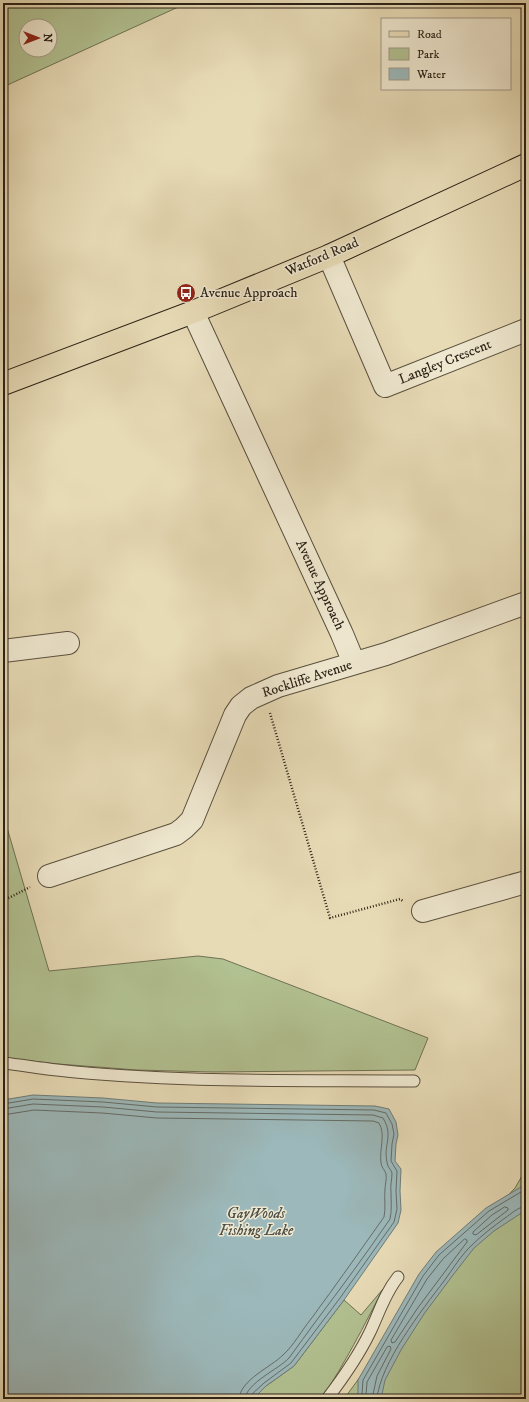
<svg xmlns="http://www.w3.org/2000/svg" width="529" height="1402" font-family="'IM FELL DW Pica',serif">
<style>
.green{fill:#b2c191;stroke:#6e7154;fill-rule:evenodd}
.water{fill:#9cb8ba;stroke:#6f7c78}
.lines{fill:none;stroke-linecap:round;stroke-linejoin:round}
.shore{stroke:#646c68;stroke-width:1}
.lane-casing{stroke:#5a503e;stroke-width:13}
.street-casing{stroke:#5a503e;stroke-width:24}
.primary-casing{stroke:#2b2116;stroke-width:24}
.path{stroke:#2b2116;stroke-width:2.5;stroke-dasharray:1 2;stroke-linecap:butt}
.lane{stroke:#efe8d0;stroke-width:11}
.street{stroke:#efe8d0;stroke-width:22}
.primary{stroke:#e7dbb6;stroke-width:22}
.labels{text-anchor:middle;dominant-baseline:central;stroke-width:3;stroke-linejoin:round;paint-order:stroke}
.street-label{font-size:14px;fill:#2b2116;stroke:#efe8d0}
.poi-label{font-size:14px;fill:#2b2116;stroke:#efe8d0;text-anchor:start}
.water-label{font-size:15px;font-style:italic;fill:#4d4e47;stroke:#efe8d0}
</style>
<rect width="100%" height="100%" fill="#e7dbb6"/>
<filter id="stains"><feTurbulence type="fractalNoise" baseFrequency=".005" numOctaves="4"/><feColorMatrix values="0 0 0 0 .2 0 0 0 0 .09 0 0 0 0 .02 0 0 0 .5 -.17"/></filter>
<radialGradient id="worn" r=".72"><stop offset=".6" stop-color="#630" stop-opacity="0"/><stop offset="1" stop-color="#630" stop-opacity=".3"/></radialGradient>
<path class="green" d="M3,3H187L3,87ZM26,26H50V50H26Z
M3,814L49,971L198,956L223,959L428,1038L415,1070L213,1072L137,1070L58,1064L3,1058Z
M526,1169V1399H344L437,1271L515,1188Z
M383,1289C364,1326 345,1363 322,1398L320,1399H253L266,1386L294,1366L344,1300L361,1315Z"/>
<path class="water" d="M33,1095L103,1098L157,1103L375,1106L389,1109L396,1122L398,1135L396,1144L395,1161L401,1169L400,1191L401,1210L398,1223L344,1300L294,1366L266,1386L253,1399H3V1100Z
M526,1184V1210L494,1231L474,1248L453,1275L424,1314L401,1350L385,1380L381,1399H353L358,1393V1380L419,1274L436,1252L486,1208Z"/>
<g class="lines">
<path class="shore" d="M3,1104L33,1099L103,1102L157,1107L374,1110L386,1113L392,1124L394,1134L392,1144L391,1161L397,1171L396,1191L397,1209L394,1222L340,1298L291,1363L264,1383L251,1395L250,1399
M3,1109L33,1104L103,1107L157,1112L373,1115L383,1118C394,1136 383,1145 387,1162C387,1167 391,1169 392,1173C392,1180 390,1186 391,1192C391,1202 392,1210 390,1219C366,1254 341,1288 316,1321C307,1333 298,1346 289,1358C279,1369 246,1383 245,1399
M3,1115L34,1110L102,1113L157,1118L373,1121L379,1123C386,1135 379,1149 381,1163C381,1167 385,1170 386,1174C387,1178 385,1185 385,1189C384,1199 386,1208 384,1217C360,1251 336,1285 311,1319C302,1330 294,1345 283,1355C271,1367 240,1380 239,1399
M505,1207L508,1208V1210L476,1235L473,1234V1232L492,1215Z
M465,1239L467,1240V1242L417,1309L395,1342L392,1343L391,1340L427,1279L443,1259Z
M358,1399L362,1394L363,1380L423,1276L439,1255L489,1211L526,1189
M365,1399L366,1395L367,1382L387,1347L390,1346L391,1349L377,1376L372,1399
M377,1399C380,1363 422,1310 444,1281C453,1269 461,1255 472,1245C482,1235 494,1226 505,1218C511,1214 518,1207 526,1206"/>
<g class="lane-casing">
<path id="lane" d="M3,1063C21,1065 39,1068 57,1070C175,1083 295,1080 414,1081
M327,1399C343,1378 359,1355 370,1332C379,1313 385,1293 398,1277"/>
</g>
<g class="street-casing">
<path id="street" d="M329,256L385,386L526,330
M193,312L342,634L354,663
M3,651L68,643
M49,876L176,834L184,828L192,820L235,715L241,706L251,698L278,686L386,654L526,603
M423,911L526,882"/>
</g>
<g class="primary-casing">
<path id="primary" d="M3,384L193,312L329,256L526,165"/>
</g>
<path class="path" d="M270,713L330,918L400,899L403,901
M3,879L8,899
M3,901L30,887"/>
<use href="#lane" class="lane"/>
<use href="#street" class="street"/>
<use href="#primary" class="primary"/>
</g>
<defs>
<g id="bus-disc" transform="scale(1)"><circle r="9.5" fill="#8f2418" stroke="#efe8d0"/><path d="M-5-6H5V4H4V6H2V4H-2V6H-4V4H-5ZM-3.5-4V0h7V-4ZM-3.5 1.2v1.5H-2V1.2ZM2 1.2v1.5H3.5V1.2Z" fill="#fff"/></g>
</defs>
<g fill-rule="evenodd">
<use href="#bus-disc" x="186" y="293"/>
</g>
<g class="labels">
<g class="street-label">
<text transform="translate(322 257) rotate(-23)">Watford Road</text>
<text transform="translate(445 362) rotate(-22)">Langley Crescent</text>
<text transform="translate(320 585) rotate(65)">Avenue Approach</text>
<text transform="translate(307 679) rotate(-18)">Rockliffe Avenue</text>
</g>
<g class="poi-label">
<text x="200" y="293">Avenue Approach</text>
</g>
<g class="water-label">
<text x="256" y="1213">GayWoods<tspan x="256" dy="17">Fishing Lake</tspan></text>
</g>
</g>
<rect width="529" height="1402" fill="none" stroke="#e7dbb6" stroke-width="16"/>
<rect x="4" y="4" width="521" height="1394" fill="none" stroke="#2b2116" stroke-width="2"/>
<rect x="8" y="8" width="513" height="1386" fill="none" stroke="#2b2116"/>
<rect x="381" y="18" width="130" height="72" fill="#efe8d0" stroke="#a19886"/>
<rect x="389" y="31" width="20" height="6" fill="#e7dbb6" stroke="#a19886"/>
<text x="417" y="38" font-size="12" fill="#2b2116">Road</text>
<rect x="389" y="48" width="20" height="12" fill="#b2c191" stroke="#a19886"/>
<text x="417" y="58" font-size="12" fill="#2b2116">Park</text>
<rect x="389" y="68" width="20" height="12" fill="#9cb8ba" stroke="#a19886"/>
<text x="417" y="78" font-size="12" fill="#2b2116">Water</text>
<g transform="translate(38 38) rotate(90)"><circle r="19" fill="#efe8d0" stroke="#a19886"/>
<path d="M0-3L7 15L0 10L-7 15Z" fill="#8f2418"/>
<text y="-6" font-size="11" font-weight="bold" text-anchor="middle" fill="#2b2116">N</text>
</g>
<rect width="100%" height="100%" filter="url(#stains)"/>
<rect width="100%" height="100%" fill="url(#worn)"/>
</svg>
